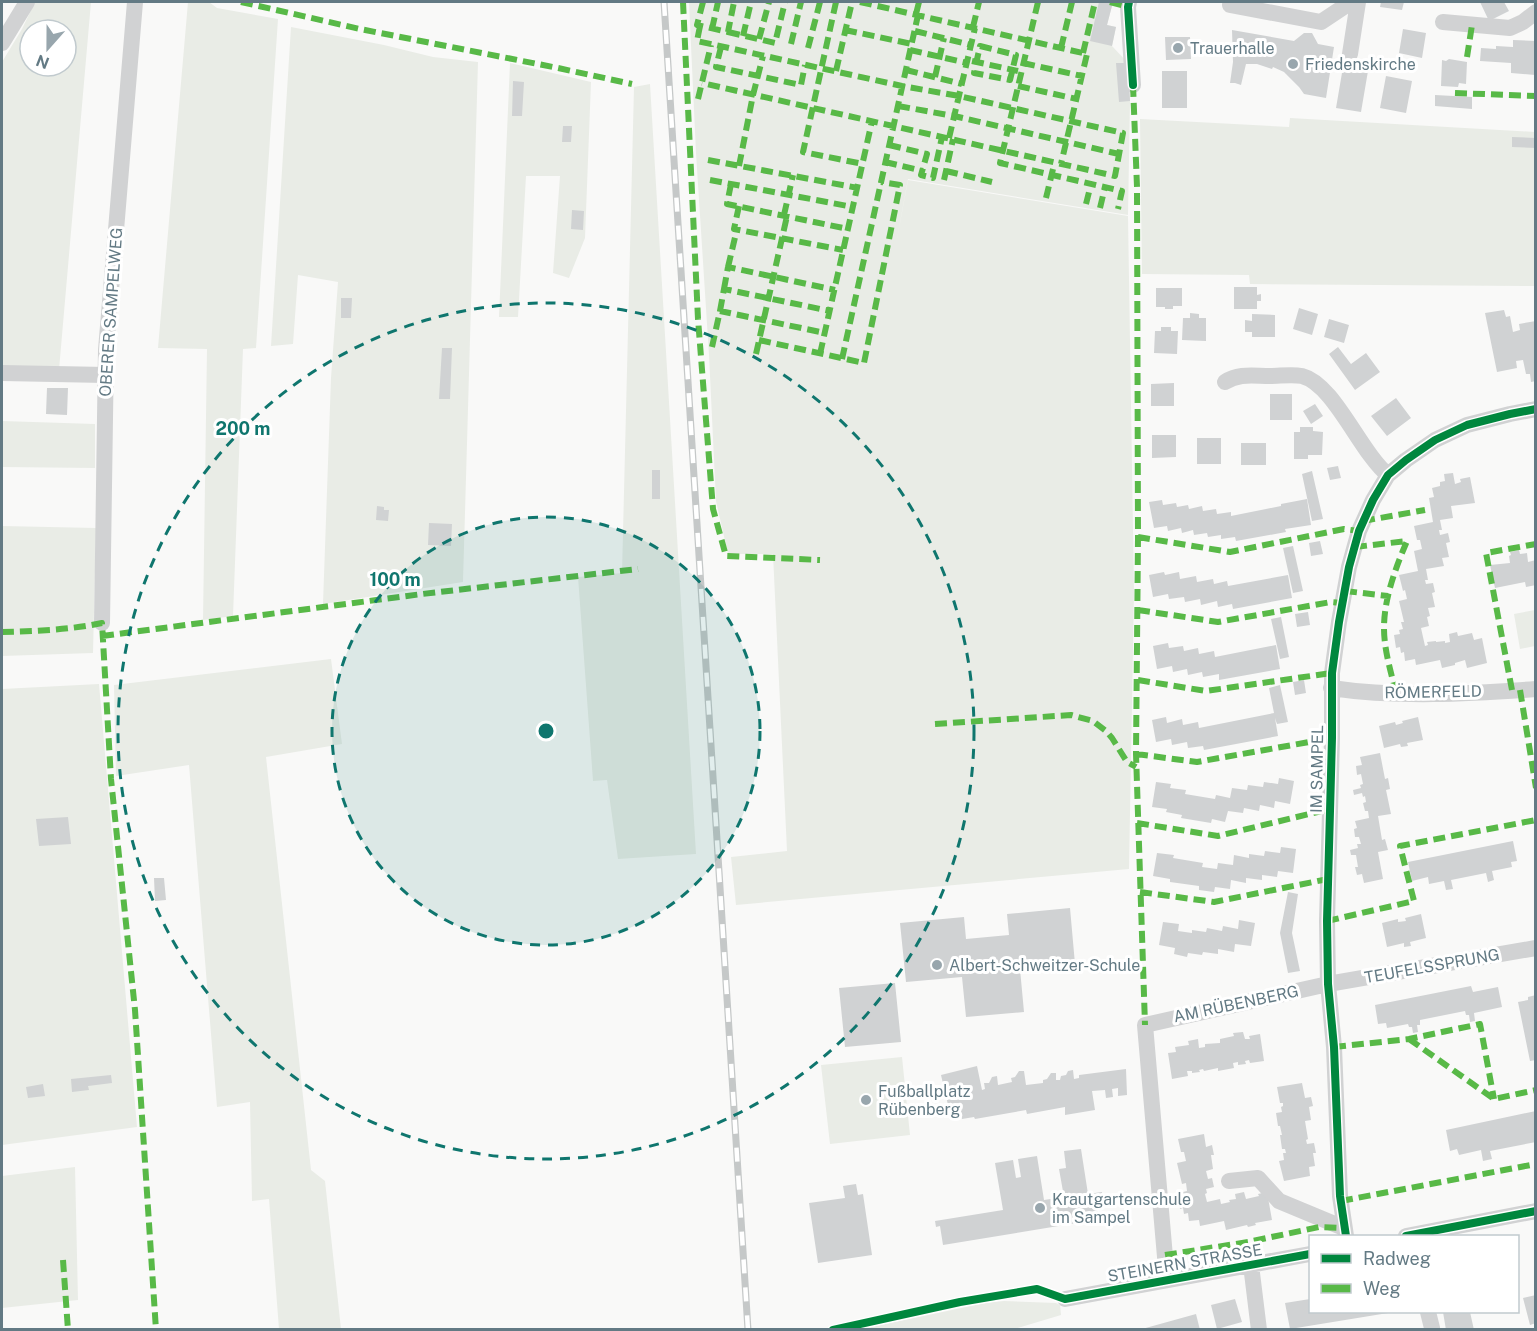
<svg xmlns="http://www.w3.org/2000/svg" width="1537" height="1331" font-family="'Public Sans',sans-serif">
<style>
.green{fill:#e9ece6;fill-rule:evenodd}
.building{fill:#d0d2d3}
.lines{fill:none;stroke-linecap:round;stroke-linejoin:round}
.minor{stroke:#d1d2d3;stroke-width:16}
.rail-casing{stroke:#c5c8c8;stroke-width:7}
.rail{stroke:#fff;stroke-width:4.5;stroke-dasharray:14;stroke-linecap:butt}
.quiet{stroke:#58b947;stroke-width:6;stroke-dasharray:12 6;stroke-linecap:butt}
.cycleway-casing{stroke:#fff;stroke-width:11}
.cycleway{stroke:#00873e;stroke-width:8}
.ring{fill:none;stroke:#0f766e;stroke-width:3;stroke-dasharray:10 8}
.poi-dot{fill:#98a6ad;stroke:#fff;stroke-width:2}
.labels{text-anchor:middle;dominant-baseline:central;stroke-width:6;stroke-linejoin:round;paint-order:stroke}
.poi-label{font-size:16px;fill:#637a84;stroke:#fff;text-anchor:start}
.street-label{font-size:16px;fill:#637a84;stroke:#fff}
.centre{fill:#0f766e;stroke:#fff;stroke-width:3}
.ring-label{font-size:18px;text-anchor:middle;font-weight:bold;fill:#0f766e;stroke:#fff;stroke-width:6;stroke-linejoin:round;paint-order:stroke}
</style>
<rect width="100%" height="100%" fill="#f9f9f8"/>
<path class="green" d="M35,2H91L59,370L2,369V62L22,29ZM30,30H66V66H30Z
M188,2H209L217,8L278,19L256,348L243,349L233,616L203,620L207,349L158,348Z
M689,2H1113L1107,25L1116,27L1112,46L1128,63L1130,101L1128,215L908,179L894,255L908,180L1128,216L1134,592L1129,869L736,905L731,857L787,851L773,554H728L716,501L709,355L696,153Z
M291,27L384,45L433,57L478,62L463,582L323,604L331,378L338,282L298,275L293,344L271,346Z
M510,63L591,82L585,238L569,278L553,273L560,176H526L518,317H499Z
M650,84L696,854L618,859L607,780L593,781L578,577L622,573L634,87Z
M1290,118L1535,132V286L1250,284L1249,275L1142,274L1140,119L1289,127Z
M2,421L95,424V468L2,467Z
M2,526L96,528L93,653L2,656Z
M1535,610V646L1520,649L1514,614Z
M331,659L342,744L266,757L311,1170L325,1181L341,1329H279L269,1199L252,1201L250,1102L217,1107L189,765L116,776L114,685Z
M99,684L137,1127L2,1145V689Z
M902,1057L910,1135L830,1144L821,1065Z
M75,1167L78,1300L2,1308V1176Z
M1004,1301L1056,1303L1060,1305L1061,1315L1014,1329H862L985,1303Z"/>
<path class="building" d="M1099,2H1113L1107,25L1116,27L1112,46L1090,41Z
M1381,2H1404L1402,10L1380,7Z
M1480,2H1504L1509,11L1489,21Z
M1403,29L1426,33L1422,58L1399,53Z
M1232,30L1294,41L1304,33H1312L1318,44L1334,47L1326,98L1304,94L1299,87L1284,72L1273,67L1272,69L1257,64H1246L1241,85L1235,83H1230L1233,62Z
M1165,37H1190L1191,59L1166,60Z
M1513,40L1536,41L1535,75L1511,73V63L1480,61L1481,48L1496,49V46L1513,47Z
M1449,59L1467,62L1466,84L1459,83L1458,87L1441,86L1442,60L1446,61Z
M1116,63H1128L1130,101L1119,102Z
M1343,67L1368,71L1361,112L1336,108Z
M1162,71H1187V108H1162Z
M1386,76L1412,81L1406,113L1380,108Z
M513,81L524,82L522,116H512Z
M1435,95L1472,97V109L1435,106Z
M563,126H572L571,142H562Z
M1512,137L1536,138V148L1512,147Z
M572,210L584,211L583,230L571,229Z
M1234,287H1257V295L1261,294V301H1257V309H1234Z
M1156,288H1182V306H1173V309H1165V307H1156Z
M341,298H352L351,318H341Z
M1299,308L1318,314L1312,335L1293,329Z
M1504,310L1506,317L1510,316L1513,332L1520,330L1519,324L1536,321V381L1531,382L1530,374H1526L1523,360L1516,361L1517,368L1497,372L1485,313Z
M1190,313L1199,314V318H1206V341L1182,340L1183,318H1190Z
M1252,314L1275,315V337H1252V332H1245V320L1252,321Z
M1329,319L1349,325L1344,343L1324,337Z
M1161,327H1171V331H1178L1177,354L1154,353L1155,331H1161Z
M1338,347L1351,364L1366,353L1380,372L1355,390L1329,354Z
M442,348H452L450,399H439Z
M1174,383V406H1151V384Z
M47,388H68L67,415L46,414Z
M1270,394H1292V420H1270Z
M1396,398L1411,418L1387,436L1371,416Z
M1315,404L1323,416L1311,424L1303,411Z
M1300,427H1313V431L1323,432L1322,455H1308V459H1294V432H1300Z
M1152,435H1176V457L1152,458Z
M1197,438H1221V464H1197Z
M1241,443H1266V465H1241Z
M1338,466L1341,478L1330,480L1327,468Z
M652,470H660V499H652Z
M1312,471L1323,519L1312,521L1302,474Z
M1453,473L1455,484L1461,482L1460,479L1470,477L1475,503L1451,506L1453,518L1440,520L1442,530H1439L1440,535L1448,533L1450,542L1446,543L1449,557L1442,558L1444,566L1426,569L1428,580H1425L1426,584L1433,583L1435,592L1432,593L1435,607L1428,608L1430,616L1427,617L1429,626L1421,628L1425,646L1428,645L1427,642L1436,641V642L1445,641V643L1450,642L1449,634L1457,632L1458,636L1472,633L1474,640L1482,638L1487,663L1467,668L1465,660L1455,663V665L1442,668L1440,660L1416,665L1415,659L1405,661L1404,652L1401,653L1400,647L1396,648L1394,635L1400,634L1399,630L1403,629L1401,622H1404L1399,601L1407,599L1405,590L1403,591L1399,575L1418,571L1414,551L1422,549L1420,540H1417L1414,526L1433,522L1429,498L1434,497L1432,488L1440,486V482L1445,481L1444,474Z
M1307,499L1311,525L1285,529L1286,532L1236,541L1235,537L1221,539V535L1208,537L1207,533L1194,535L1193,530L1182,533L1181,528L1168,531L1167,526L1154,528L1149,502L1162,500L1163,505L1176,503L1177,507L1188,505L1189,509L1202,506L1203,511L1216,509L1217,514L1231,512V516L1281,506V504Z
M377,506L384,507V510H389L388,521L376,520Z
M429,523L452,524L451,546L428,545Z
M1320,541L1323,554L1311,556L1309,543Z
M1293,546L1303,591L1293,593L1283,548Z
M1519,550L1520,554L1527,553L1528,562L1536,560V585L1526,587L1525,582L1495,588L1490,565L1510,563L1509,556L1511,555L1510,552Z
M1164,572L1165,575L1179,572L1180,579L1196,576L1197,582L1213,579L1214,584L1227,581L1228,586L1288,575L1292,598L1233,609L1232,604L1218,607L1217,601L1201,605L1200,599L1185,602L1184,597L1169,599L1168,594L1153,597L1149,575Z
M1308,612L1310,625L1297,627L1295,614Z
M1281,617L1289,657L1280,659L1271,619Z
M1168,643L1169,648L1183,646L1184,651L1198,648L1199,654L1214,651L1215,657L1276,645L1280,669L1219,680V674L1203,677L1202,672L1188,675L1187,669L1173,672L1172,666L1157,669L1153,646Z
M1304,680L1306,693L1295,695L1293,682Z
M1280,685L1288,722L1277,724L1275,718L1278,736L1204,750L1203,746L1188,748L1187,742L1172,745L1171,739L1156,742L1152,720L1166,717L1167,723L1182,719L1183,725L1198,722L1199,728L1274,713L1269,688Z
M1418,717L1423,740L1407,743L1408,746L1401,747L1400,744L1384,748L1379,726L1395,722L1396,725L1403,723L1402,721Z
M1380,753L1385,779L1388,778L1390,789L1386,790L1391,814L1378,816L1382,840L1385,839L1388,850L1378,852L1383,879L1364,883L1362,874L1357,875L1355,867H1358L1356,855H1351L1350,850L1358,848L1357,844H1361L1359,837H1355L1354,829L1357,828L1355,821L1369,818L1368,811H1365L1363,803L1366,802L1365,796L1363,797L1362,793L1354,795L1353,790L1361,788L1360,785L1363,784L1361,774L1357,775L1356,766L1362,765L1360,757Z
M1279,778L1294,781L1290,804L1275,801L1274,808L1260,805L1259,811L1244,808L1243,813L1228,811L1225,822L1212,819L1211,823L1181,818L1182,815L1166,812L1167,809L1152,807L1156,782L1171,784L1170,788L1186,790L1185,794L1215,799L1216,795L1230,798L1232,788L1247,790L1248,785L1263,787L1264,782L1278,784Z
M68,817L71,844L39,846L36,819Z
M1513,841L1517,861L1511,862L1512,867L1492,871L1494,880L1488,882L1486,873L1451,880L1453,889L1446,890L1444,881L1429,884L1428,877L1412,881L1408,862Z
M1281,847L1296,849L1293,873L1278,871L1277,877L1262,875V880L1246,878V883L1231,880L1230,889L1215,887L1214,892L1199,890V886L1170,882V879L1153,876L1157,853L1174,855L1173,858L1203,863L1202,867L1217,869L1218,863L1233,865L1234,855L1249,858V854L1264,856L1265,851L1280,853Z
M154,878H164L166,900L155,901Z
M1288,892L1298,894L1292,933L1300,971L1288,973L1280,933Z
M1070,908L1075,964L1020,969L1024,1012L966,1017L962,977L906,982L900,923L964,917L966,939L1009,935L1007,914Z
M1421,914L1426,938L1410,942L1411,946L1404,947V943L1387,947L1382,923L1398,919V922L1406,921L1405,918Z
M1239,920L1255,923L1251,946L1235,944L1234,952L1218,949V954L1203,952L1202,955L1188,953L1187,957L1174,954L1175,948L1159,945L1163,922L1179,924L1178,931L1192,933V930L1206,932L1207,928L1222,931L1223,926L1238,929Z
M895,983L901,1042L845,1047L839,988Z
M1471,986L1473,992L1498,987L1502,1007L1474,1013L1475,1021L1470,1022L1469,1015H1466L1465,1011L1420,1020V1025H1417L1418,1032L1413,1033L1412,1027H1409L1408,1024L1387,1028L1386,1023L1378,1024L1375,1005Z
M1536,995V1060L1530,1061L1518,1002L1528,1000V997Z
M1243,1032L1245,1039H1250L1249,1036L1260,1034L1264,1061L1250,1063L1249,1060L1245,1061L1246,1064L1238,1065V1062L1233,1063L1234,1068L1218,1071V1068L1204,1071L1203,1069L1199,1070L1200,1072L1192,1073V1071H1187L1188,1076L1172,1079L1168,1053L1176,1052L1175,1047L1189,1045L1188,1041L1198,1039L1199,1048L1205,1047V1044L1220,1043V1039L1234,1036L1233,1033Z
M977,1066L982,1090L985,1089L984,1083H989L992,1077L997,1076L998,1085L1012,1082L1011,1078L1015,1077L1019,1071H1024L1026,1085L1043,1083V1080L1047,1079L1051,1073H1056V1080H1060L1061,1076L1066,1075L1068,1071L1073,1070L1074,1079L1079,1078V1075L1126,1069L1127,1095L1118,1096V1088L1112,1089L1113,1097L1106,1098L1105,1090L1092,1091L1095,1110L1065,1115V1107L1027,1114L1026,1110L975,1119L974,1117L962,1119L958,1103L948,1105L941,1075Z
M111,1075L112,1083L88,1086L89,1090L72,1092L71,1079Z
M1302,1083L1305,1098L1311,1097L1313,1106L1309,1107L1311,1120L1305,1121L1308,1139L1306,1140L1307,1144L1314,1143L1316,1153H1313L1315,1166L1309,1167L1310,1176L1284,1181L1279,1161L1284,1160L1283,1153H1286L1285,1149H1282L1280,1135H1282L1280,1126H1278L1276,1113L1282,1112L1281,1107L1283,1106V1103H1280L1277,1087Z
M43,1084L45,1096L28,1098L26,1087Z
M1536,1111V1142L1490,1151L1492,1159L1483,1161L1481,1150L1459,1155L1457,1149L1450,1151L1446,1130Z
M1204,1134L1206,1147L1212,1145L1214,1155H1211L1213,1169L1206,1171L1208,1179L1212,1178L1214,1187L1206,1189L1207,1193L1205,1194L1207,1202L1220,1199L1221,1204L1230,1202L1229,1200L1236,1199L1235,1194L1244,1192L1246,1199L1259,1196L1258,1194L1267,1192L1272,1220L1255,1223L1256,1225L1248,1227L1247,1225L1226,1230L1224,1221L1200,1226L1199,1220L1189,1221L1188,1213L1184,1214L1183,1208L1180,1209L1178,1196L1184,1195L1183,1192L1187,1191L1186,1183L1182,1184L1177,1163L1186,1161L1184,1152H1181L1178,1139Z
M1081,1149L1088,1194L1102,1192L1103,1200L1098,1201L1101,1219L943,1245L940,1226L936,1227L935,1221L1003,1210L995,1163L1013,1160L1016,1178L1021,1177L1018,1159L1037,1156L1044,1200L1064,1197L1059,1169L1066,1168L1064,1151Z
M856,1184L858,1195L863,1194L872,1255L818,1263L809,1203L845,1198L843,1186Z
M1536,1295V1323L1530,1325L1523,1298Z
M1235,1299L1242,1322L1217,1329L1211,1305Z
M1310,1299V1312H1388V1313L1290,1329L1285,1303Z
M1443,1312H1470L1474,1330H1446Z
M1196,1314L1200,1330H1143L1142,1329Z"/>
<g class="lines">
<path class="minor" d="M1129,2L1128,7L1133,85
M1230,5L1321,22L1351,2
M1443,22L1510,28L1523,22L1536,12
M2,43L27,2
M1350,54L1358,2
M2,373L106,375
M1225,382C1239,373 1253,376 1270,376C1280,376 1292,374 1302,376C1334,384 1360,452 1388,475
M102,623L106,350L135,2
M1331,688C1398,698 1468,694 1536,689
M1229,1181L1258,1178L1279,1201L1344,1228
M1346,1236L1340,1196L1334,1047L1328,984L1327,921L1332,738V673L1339,622L1349,567L1359,531L1373,500L1388,475L1406,460L1435,440L1467,425L1510,414L1536,409
M1406,1236L1536,1211
M1251,1265L1259,1330
M1167,1280L1145,1025L1328,984L1536,948
M1065,1299L1310,1254
M1428,1312L1432,1328"/>
<g class="rail-casing">
<path id="rail" d="M664,2L748,1330"/>
</g>
<use href="#rail" class="rail"/>
<path class="quiet" d="M241,2L360,29L558,68L632,84
M683,2L698,319L713,509L726,556L820,560
M703,2L697,25L728,32L734,2
M836,2L803,152L863,164
M860,2L1087,54L1061,164
M1038,2L1000,163L1122,191L1118,209
M1110,2L1128,7
M916,14L919,2
M700,26L697,41L902,86L959,96L1123,133L1115,176L702,83
M973,27L979,2
M712,29L718,2
M845,30L912,44
M915,31L971,45
M728,32L775,43L785,2
M743,36L751,2
M759,39L769,2
M791,44L801,2
M980,46L1016,55L1010,80L974,73Z
M721,47L716,67L801,85L805,65
M808,48L820,2
M1061,48L1072,2
M910,50L967,63
M1083,53L1095,2
M1467,57L1472,25
M972,61L1018,71
M1023,63L1082,76
M906,70L962,84
M836,71L852,2
M935,77L944,38
M1133,85L1137,187L1138,537L1136,754L1145,1025
M1018,86L1077,99
M1455,93L1536,96
M698,99L711,45
M898,106L954,116L1119,154
M949,138L975,28
M889,145L927,154L921,175L933,178L942,137
M708,160L858,188
M885,162L923,171
M739,166L753,95L763,56
M946,171L992,182
M710,180L853,207
M944,180L953,139
M731,184L727,204L848,229
M1046,198L1053,169
M1086,204L1091,184
M739,206L734,229L843,250
M1100,208L1105,187
M784,215L793,175
M728,267L737,229
M724,289L728,267L835,290
M720,311L724,289L830,311
M759,340L864,363L900,185L881,182
M712,347L720,311L825,333
M756,354L787,216
M820,354L872,121
M842,359L918,15
M1363,521L1425,510
M1138,537L1230,552L1344,529L1359,531
M1355,547L1407,541C1396,567 1384,598 1384,628C1384,650 1391,672 1396,693
M1345,591L1388,596
M1138,610L1218,622L1331,602L1342,603
M2,632C35,631 69,630 102,623L111,779L135,1010L156,1330
M102,636L422,594L638,569
M1138,680L1206,691L1332,673
M1512,690L1486,553L1536,544
M1520,690L1536,788
M935,724L1071,715L1093,721L1106,731L1112,738L1127,762L1136,767
M1136,754L1197,762L1332,738
M1137,823L1218,836L1330,809
M1140,892L1214,902L1328,879
M1327,921L1414,901L1400,846L1536,820
M1409,1039L1494,1099L1536,1090
M1334,1047L1409,1039L1480,1024L1494,1099
M1341,1201L1536,1164
M1165,1255L1248,1242L1319,1227L1344,1228
M63,1260L68,1330"/>
<g class="cycleway-casing">
<path id="cycleway" d="M1129,2L1128,7L1133,85
M1346,1236L1340,1196L1334,1047L1328,984L1327,921L1332,738V673L1339,622L1349,567L1359,531L1373,500L1388,475L1406,460L1435,440L1467,425L1510,414L1536,409
M1406,1236L1536,1211
M833,1330L960,1302L1037,1289L1065,1299L1310,1254"/>
</g>
<use href="#cycleway" class="cycleway"/>
</g>
<circle cx="546" cy="731" r="214" fill="#0f766e" fill-opacity=".12"/>
<g class="ring">
<circle cx="546" cy="731" r="214"/>
<circle cx="546" cy="731" r="428"/>
</g>
<g class="poi-dot">
<circle cx="1178" cy="48" r="6"/>
<circle cx="1293" cy="64" r="6"/>
<circle cx="937" cy="965" r="6"/>
<circle cx="866" cy="1100" r="6"/>
<circle cx="1040" cy="1208" r="6"/>
</g>
<g class="labels">
<g class="poi-label">
<text x="1190" y="48">Trauerhalle</text>
<text x="1305" y="64">Friedenskirche</text>
<text x="949" y="965">Albert-Schweitzer-Schule</text>
<text x="878" y="1091">Fußballplatz<tspan x="878" dy="18">Rübenberg</tspan></text>
<text x="1052" y="1199">Krautgartenschule<tspan x="1052" dy="18">im Sampel</tspan></text>
</g>
<g class="street-label">
<text transform="translate(111 312) rotate(-86)">OBERER SAMPELWEG</text>
<text transform="translate(1433 692) rotate(-1)">RÖMERFELD</text>
<text transform="translate(1317 769) rotate(-89)">IM SAMPEL</text>
<text transform="translate(1432 966) rotate(-10)">TEUFELSSPRUNG</text>
<text transform="translate(1236 1004) rotate(-12)">AM RÜBENBERG</text>
<text transform="translate(1185 1263) rotate(-10)">STEINERN STRASSE</text>
</g>
</g>
<circle cx="546" cy="731" r="9" class="centre"/>
<g class="ring-label">
<text x="243" y="435">200 m</text>
<text x="395" y="586">100 m</text>
</g>
<rect width="1537" height="1331" fill="none" stroke="#637a84" stroke-width="6"/>
<rect x="1309" y="1235" width="210" height="78" fill="#ffffff" stroke="#c1cace" stroke-width="1.5"/>
<rect x="1321" y="1254" width="30" height="9" fill="#00873e" stroke="#c1cace" stroke-width="1.5"/>
<text x="1363" y="1265" font-size="18" fill="#637a84">Radweg</text>
<rect x="1321" y="1284" width="30" height="9" fill="#58b947" stroke="#c1cace" stroke-width="1.5"/>
<text x="1363" y="1295" font-size="18" fill="#637a84">Weg</text>
<g transform="translate(48 48) rotate(201)"><circle r="28" fill="#ffffff" stroke="#c1cace" stroke-width="1.5"/>
<path d="M0-4.5L10 22L0 15L-10 22Z" fill="#98a6ad"/>
<text y="-9" font-size="16" font-weight="bold" text-anchor="middle" fill="#637a84">N</text>
</g>
</svg>
